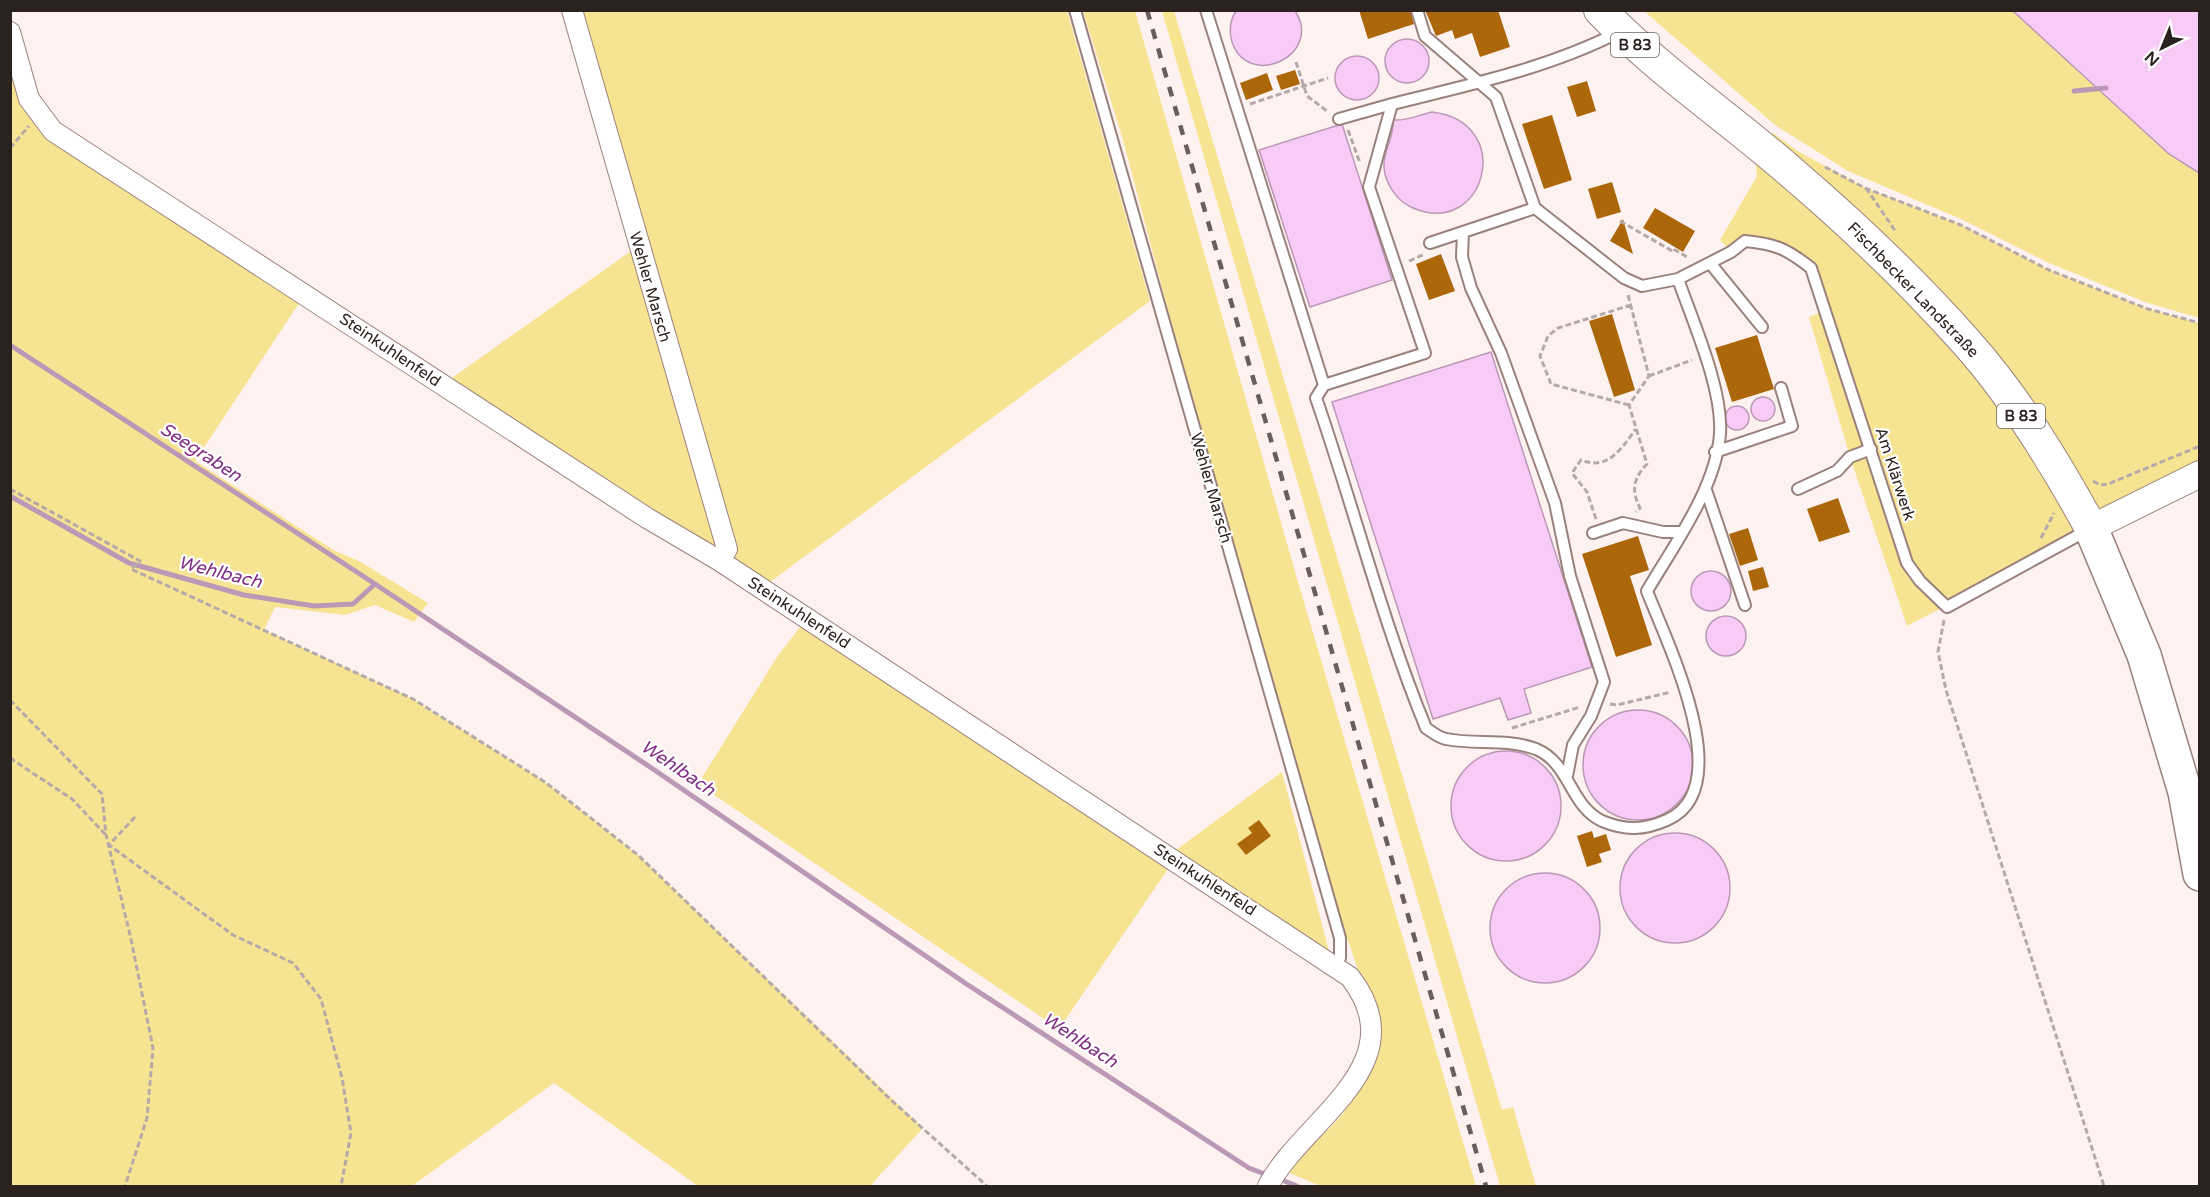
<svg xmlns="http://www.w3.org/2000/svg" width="2210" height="1197" font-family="'Varela Round',sans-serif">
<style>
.green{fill:#f7e493}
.water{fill:#f8cbf7;stroke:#ba98b6;stroke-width:1.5}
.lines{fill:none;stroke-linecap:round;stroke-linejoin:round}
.stream{stroke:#ba98b6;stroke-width:5}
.building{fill:#ad670b}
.service-casing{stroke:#9b817c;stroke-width:14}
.minor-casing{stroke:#9b817c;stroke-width:22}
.tertiary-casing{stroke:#9b817c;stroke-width:28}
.primary-casing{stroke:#9b817c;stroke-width:34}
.trunk-casing{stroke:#9b817c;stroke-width:36}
.path{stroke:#b5aaa7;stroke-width:3;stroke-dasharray:6 3;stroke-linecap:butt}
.service{stroke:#fff;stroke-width:10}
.minor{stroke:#fff;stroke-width:20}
.tertiary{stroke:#fff;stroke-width:26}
.primary{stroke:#fff;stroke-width:32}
.trunk{stroke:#fff;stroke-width:33}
.rail{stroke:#695e5b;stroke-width:4.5;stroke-dasharray:10 10;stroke-linecap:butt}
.labels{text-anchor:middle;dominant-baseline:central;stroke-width:4.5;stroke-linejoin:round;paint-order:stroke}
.shield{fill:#fff;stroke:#6b6462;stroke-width:1.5}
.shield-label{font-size:15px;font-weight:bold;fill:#2b211e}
.street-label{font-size:16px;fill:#2b211e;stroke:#fff}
.water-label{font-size:18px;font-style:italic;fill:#802c83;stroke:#fff}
</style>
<rect width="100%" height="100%" fill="#fef2f0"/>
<path class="green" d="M572,11H1067L1150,301L762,588L442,385L638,246Z
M1083,11H1135L1296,575L1476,1186H1321L1287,1172L1343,1114L1374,1061L1381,1037L1375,1003L1357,967L1345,932L1205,450L1123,140Z
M1162,11H1174L1502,1110L1513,1107L1536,1186H1500Z
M1644,11H2013L2169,154L2199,173V318L2145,302L2049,263L1963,220L1848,171L1775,125Z
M10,32L38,115L305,294L195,461L335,551L359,561L428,603L414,622L375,605L345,615L275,607L264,630L413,699L545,782L638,855L923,1128L870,1186H698L554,1083L412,1186H11Z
M1773,133L1796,150L1865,188L1961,225L2049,270L2148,309L2199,323V474L1907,626L1850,457L1809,317L1826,310L1811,268L1792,253L1745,241L1731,252L1720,240L1757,176L1755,155Z
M807,618L1174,860L1059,1029L698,784L777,657Z
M1282,772L1329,951L1176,850Z"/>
<path class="water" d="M1236,11H1295C1324,54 1249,91 1232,42C1229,31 1230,20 1236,11Z
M2013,11H2199V173L2169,154Z
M1385 61a22 22 0 1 1 44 0a22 22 0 1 1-44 0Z
M1335 78a22 22 0 1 1 44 0a22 22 0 1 1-44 0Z
M1432,112C1517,122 1485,239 1413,208C1399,202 1389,189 1385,174C1380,153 1395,139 1393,120C1408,121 1418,115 1432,112Z
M1342,124L1392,280L1310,307L1259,150Z
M1491,352L1592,667L1524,689L1531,713L1508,720L1500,698L1433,719L1332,402Z
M1751 409a12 12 0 1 1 24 0a12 12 0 1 1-24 0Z
M1725 418a12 12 0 1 1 24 0a12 12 0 1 1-24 0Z
M1691 591a20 20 0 1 1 40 0a20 20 0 1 1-40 0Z
M1706 636a20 20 0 1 1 40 0a20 20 0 1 1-40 0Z
M1583 765a55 55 0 1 1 110 0a55 55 0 1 1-110 0Z
M1451 806a55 55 0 1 1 110 0a55 55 0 1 1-110 0Z
M1620 888a55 55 0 1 1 110 0a55 55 0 1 1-110 0Z
M1490 928a55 55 0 1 1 110 0a55 55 0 1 1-110 0Z"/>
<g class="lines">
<path class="stream" d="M2074,91L2106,88
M10,345L375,584
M10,496L129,563L244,595L314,606L353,604L375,584L653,769L965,983L1249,1168L1270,1176
M1279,1179L1297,1186"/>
</g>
<path class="building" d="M1359,10H1410L1414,24L1368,39Z
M1425,10H1498L1510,47L1480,57L1472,33L1455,39L1452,30L1436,36Z
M1295,70L1300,84L1281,90L1276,76Z
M1267,73L1273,90L1246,100L1240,83Z
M1587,81L1596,111L1577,117L1567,87Z
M1552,115L1572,180L1544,189L1522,124Z
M1612,182L1621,212L1597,219L1588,189Z
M1655,208L1695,231L1683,252L1643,228Z
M1623,219L1633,254L1610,241Z
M1441,254L1455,291L1429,300L1416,264Z
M1612,314L1635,390L1614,397L1589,321Z
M1757,335L1774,389L1732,402L1715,348Z
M1838,498L1850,532L1819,542L1807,509Z
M1748,528L1758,560L1740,566L1729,534Z
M1638,536L1649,570L1630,576L1652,645L1616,657L1582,554Z
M1763,567L1769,587L1753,591L1748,571Z
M1259,820L1271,836L1246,855L1237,844L1252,833L1248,828Z
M1592,831L1594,838L1606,834L1611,850L1599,854L1602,862L1587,867L1577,836Z"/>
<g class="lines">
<g class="service-casing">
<path id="service" d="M1075,10L1340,938V958L1335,966
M1206,10L1324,385L1425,353L1369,187L1392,104C1469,85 1549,68 1619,32
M1417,10L1425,36L1496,97L1535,208L1624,278L1642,286L1678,279L1731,252L1745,241C1776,244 1787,249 1811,268L1907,563L1920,581L1947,607L2088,530
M1339,119L1392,104
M1463,232L1462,257L1471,288L1501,353L1555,503L1570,576L1604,682L1591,716L1573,745L1567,776
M1430,243L1535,208
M1710,263L1762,327
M1324,385L1316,398C1354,507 1382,621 1426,728C1432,732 1439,738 1446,739C1476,745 1506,738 1536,749C1570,763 1570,806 1602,821C1626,831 1644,830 1667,820C1740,788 1666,641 1647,591C1674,545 1716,488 1720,434C1723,389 1693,322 1678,279
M1715,452L1792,426L1781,388
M1798,489L1837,471L1850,457L1871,449
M1706,490L1745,605
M1593,533L1623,523L1663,532H1682"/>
</g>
<g class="minor-casing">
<path id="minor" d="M572,10L727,549L720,561
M10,32L29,99L53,131L647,518L720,561L1350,977C1418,1065 1303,1119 1268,1186"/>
</g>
<g class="tertiary-casing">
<path id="tertiary" d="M2091,528L2200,474"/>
</g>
<g class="primary-casing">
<path id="primary" d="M1600,10C1659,71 1728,117 1791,172C1853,225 1913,282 1967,343C2016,398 2056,464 2091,528"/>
</g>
<g class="trunk-casing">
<path id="trunk" d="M2091,528L2144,655L2185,792L2200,874"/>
</g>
<path class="path" d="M1296,62L1307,96L1327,111
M1250,104L1328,78
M1348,130L1360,163
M10,148L29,126
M1825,167L1865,188L1961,225L2049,270L2148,309L2200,323
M1866,188L1896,232
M1620,221L1674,252L1675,250L1689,258
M1409,261L1425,254
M1628,295L1649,376L1629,405L1647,464C1633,479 1631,490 1640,508L1636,512
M1649,376L1692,360
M1629,405L1551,384L1540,356L1548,336L1558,328L1631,305
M2093,481L2100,485L2108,484L2200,446
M10,489L140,561L131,569L413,699L545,782L638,855L890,1099L987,1186
M1596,519L1587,492L1572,473L1581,460C1608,471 1621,449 1636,429
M2041,538L2054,513
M1944,620L1938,652L1946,690L2104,1186
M10,700L102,794L106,835L131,939L153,1048L147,1118L125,1186
M1610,704L1617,705L1671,692
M1512,728L1580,707
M10,758L72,799L105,834
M135,817L109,845L233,935L293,963L321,999L342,1078L351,1133L341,1186"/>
<use href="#service" class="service"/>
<use href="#minor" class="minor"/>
<use href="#tertiary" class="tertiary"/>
<use href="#primary" class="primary"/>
<use href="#trunk" class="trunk"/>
<path class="rail" d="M1147,10L1486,1186"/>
</g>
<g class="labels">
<g class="shield">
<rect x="1611" y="33" width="48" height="24" rx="4.5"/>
<rect x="1997" y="404" width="48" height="24" rx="4.5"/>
</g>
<g class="shield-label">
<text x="1635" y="45">B 83</text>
<text x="2021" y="416">B 83</text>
</g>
<g class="street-label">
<text transform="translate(650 287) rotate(74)">Wehler Marsch</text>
<text transform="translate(1913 290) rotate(46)">Fischbecker Landstraße</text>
<text transform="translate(390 350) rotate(34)">Steinkuhlenfeld</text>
<text transform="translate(1895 474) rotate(72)">Am Klärwerk</text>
<text transform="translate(1211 488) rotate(74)">Wehler Marsch</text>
<text transform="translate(799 613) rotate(33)">Steinkuhlenfeld</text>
<text transform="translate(1205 880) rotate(33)">Steinkuhlenfeld</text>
</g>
<g class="water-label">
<text transform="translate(201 452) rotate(33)">Seegraben</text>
<text transform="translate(220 572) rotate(14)">Wehlbach</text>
<text transform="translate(678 768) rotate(34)">Wehlbach</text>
<text transform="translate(1080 1040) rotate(33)">Wehlbach</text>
</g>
</g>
<rect width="2210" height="1197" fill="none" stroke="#2b211e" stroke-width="24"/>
<g transform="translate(2162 48) rotate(223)" stroke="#ffffff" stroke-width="4.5" paint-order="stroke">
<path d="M0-4.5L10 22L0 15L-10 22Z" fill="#2b211e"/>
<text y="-9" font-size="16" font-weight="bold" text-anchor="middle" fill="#2b211e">N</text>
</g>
</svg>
